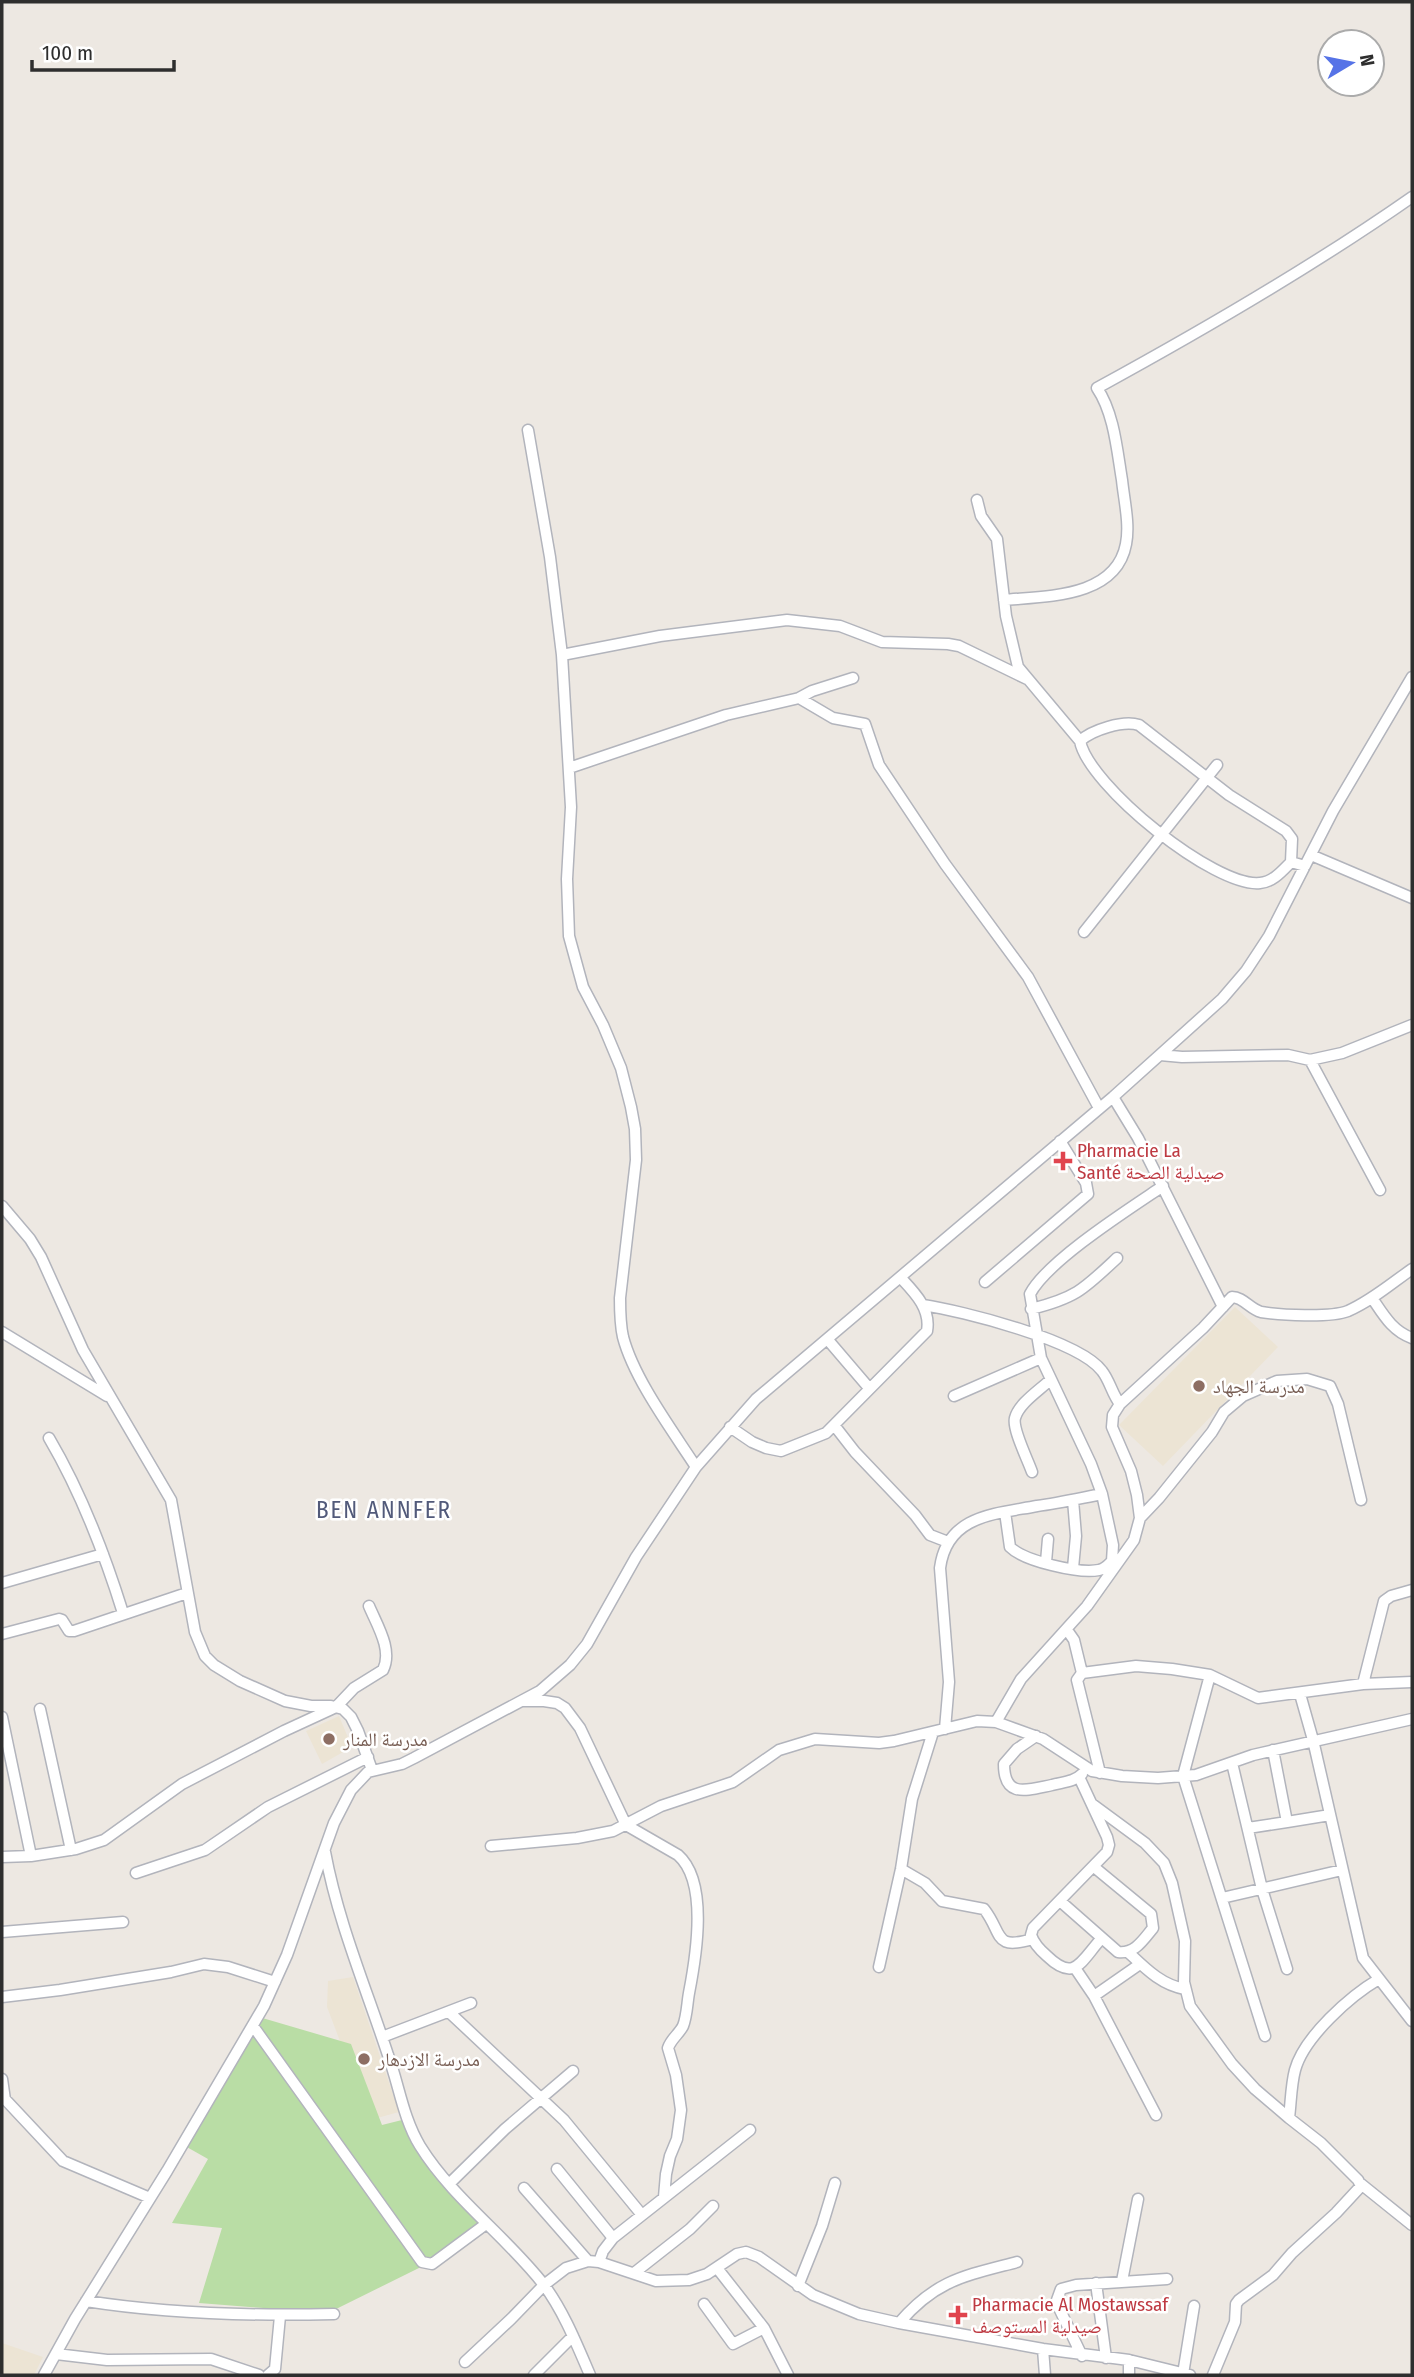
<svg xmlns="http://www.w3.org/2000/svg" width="1414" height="2377" font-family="'Fira Sans Condensed','Noto Naskh Arabic',sans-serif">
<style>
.education{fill:#ece4d4}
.green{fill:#b9dda5}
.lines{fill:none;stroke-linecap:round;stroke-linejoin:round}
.minor-casing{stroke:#b2b4bc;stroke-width:13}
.minor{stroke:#fff;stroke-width:10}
.health-dot{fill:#e0444e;stroke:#fff;stroke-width:2.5}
.education-dot{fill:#8d6e63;stroke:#fff;stroke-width:2.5}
.labels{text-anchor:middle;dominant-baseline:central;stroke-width:5;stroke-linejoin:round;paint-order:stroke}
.health-label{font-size:19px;fill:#be3a42;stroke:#fff;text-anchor:start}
.education-label{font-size:19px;fill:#785e54;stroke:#fff;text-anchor:start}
.quarter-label{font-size:23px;letter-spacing:2px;fill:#525a7a;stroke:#fff}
</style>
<rect width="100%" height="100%" fill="#ede8e2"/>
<path class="education" d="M1235,1307L1278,1347L1163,1466L1119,1425Z
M339,1716L352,1747L322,1764L306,1731Z
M353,1977L399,2112L370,2120L327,2007L328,1981Z
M2,2343L43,2357L34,2375H2Z"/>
<path class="green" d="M259,2017L351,2044L382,2125L402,2120L439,2175L486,2227L423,2266L328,2313L199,2303L222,2228L172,2223L208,2159L185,2146Z"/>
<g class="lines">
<g class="minor-casing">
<path id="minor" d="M528,430L550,557L562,655L571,807L567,879L569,936L583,987L603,1025L621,1068L631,1107L635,1129L636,1160L620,1298C620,1311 620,1324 623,1337C634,1379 672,1430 696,1467
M977,500L981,516L997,539L1006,616L1018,667L1080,741
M1004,600C1046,596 1116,598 1126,544C1130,524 1124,500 1122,480C1117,450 1114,413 1097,388C1205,329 1312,267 1412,197
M562,655L660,636L787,620L840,626L882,642L948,644L959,646L1027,679
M799,698L812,691L853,678
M569,768L726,715L795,699L799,698L833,718L865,724L879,765L945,864L1028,977L1099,1108
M1311,855L1412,898
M1291,862L1292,839L1286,831L1229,795L1139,725C1123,720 1092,730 1080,741C1088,785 1215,888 1260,883C1273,882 1282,871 1291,862L1305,866
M1084,932L1217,765
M1160,1055L1182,1057L1288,1055L1310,1060L1342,1053L1412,1025
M1310,1060L1380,1190
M1113,1097L1138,1138L1223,1307
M2,1206L30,1239L41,1257L83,1350L171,1500L195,1632L205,1656L214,1665L240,1681L285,1701L311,1706H331L343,1709L351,1717L358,1731L372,1770
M985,1282L1088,1194L1086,1183L1060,1141
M1372,1298C1383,1314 1392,1331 1412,1338
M923,1305C962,1311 1079,1340 1102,1371C1110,1381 1112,1394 1120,1404
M1031,1309C1076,1298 1084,1289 1117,1258
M2,1332L107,1396
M828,1340L869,1388
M954,1396L1041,1358
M834,1425L855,1452L915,1515L930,1535L948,1542
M730,1427L752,1442L766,1448L781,1451L826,1433L927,1331C931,1309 915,1293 901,1278
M49,1438C82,1494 104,1552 123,1613
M1032,1472C1028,1460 1012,1429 1015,1418C1019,1403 1040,1390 1050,1380
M1073,1500L1076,1536L1073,1568
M1005,1512L1010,1547C1024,1561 1079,1574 1099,1570C1105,1569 1108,1565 1112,1561L1113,1545L1102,1494L1091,1464L1041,1358L1030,1294C1047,1261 1129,1209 1163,1186
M1140,1518L1159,1498L1212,1432L1224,1412L1243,1396L1277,1381L1307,1379L1330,1386L1338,1404L1361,1500
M1046,1562L1048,1539
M2,1583L103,1554
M1067,1630L1074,1640L1082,1673
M2,1634L59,1619L62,1620L69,1631H74L187,1593
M1210,1675L1183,1776L1265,2036
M1363,1684L1384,1601L1391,1596L1412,1590
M1300,1694L1313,1740L1363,1958L1412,2021
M525,1701H544L557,1703L565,1708L580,1728L626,1825L678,1855C709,1882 696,1957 689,1993C687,2004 687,2016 683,2026C679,2034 671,2039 668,2048L676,2075L681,2110L677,2139L670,2156L666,2174L664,2197
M40,1709L71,1850
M2,1717L31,1856
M996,1722L1021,1679L1087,1606L1134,1540L1140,1518L1137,1495L1131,1471L1112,1427L1113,1415L1120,1404L1203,1328L1232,1297C1243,1297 1250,1309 1261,1312C1280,1315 1330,1318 1348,1311C1371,1301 1392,1283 1412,1269
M945,1729L949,1682L940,1568C947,1515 995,1514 1037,1506C1059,1503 1081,1498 1102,1494
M1036,1736L1017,1749L1004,1764C1004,1799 1027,1790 1052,1785C1063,1782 1074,1782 1082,1774
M1273,1750L1287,1822L1330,1815
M1232,1763L1262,1889L1287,1969
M1100,1773L1077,1680L1082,1673L1136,1666L1172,1669L1210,1675L1258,1698L1363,1684L1412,1682
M1079,1777L1107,1837L1109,1845L1107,1852L1033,1928L1031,1935C1034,1944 1040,1950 1047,1956C1075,1983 1081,1961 1101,1939
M1092,1804L1145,1843L1164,1863L1172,1883L1185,1941L1184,1982L1190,2006L1232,2064L1255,2089L1289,2118
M1248,1828L1287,1822
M491,1846L577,1838L613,1831L661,1806L733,1782L779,1750L815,1739L879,1743L894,1741L977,1721L996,1722L1043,1739L1092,1771L1122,1776L1158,1778L1196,1775L1253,1755L1412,1719
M325,1852C338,1922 366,1988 388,2055C399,2085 403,2118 420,2146C453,2199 506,2236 544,2285C564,2312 577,2345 590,2375
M2,1857L31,1856L76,1849L104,1840L182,1784L284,1731L336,1707L354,1688L383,1670C393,1650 377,1625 369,1606
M901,1869L925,1883L942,1901L984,1909C1003,1933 993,1951 1032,1939
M136,1873L205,1850L268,1807L368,1757
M1222,1898L1342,1870
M1060,1901L1118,1952C1135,1954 1143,1940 1153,1928L1151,1914L1094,1867
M2,1932L123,1922
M1128,1952C1145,1968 1161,1985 1185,1989
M879,1967L901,1869L912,1799L933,1732
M1075,1968L1094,1996L1156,2115
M1094,1996L1140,1964
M2,1997L60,1990L171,1972L204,1964L228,1967L275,1982
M450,2013L564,2120L642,2215
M253,2026L422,2262L432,2264L486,2224
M382,2037L471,2003
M2,2079L5,2100
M2,2096L63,2161L150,2198
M557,2169L613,2238
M449,2184L505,2129L573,2071
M1361,2184L1412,2225
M524,2188L588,2261
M599,2262L603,2251L613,2238L750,2130
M717,2268L764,2328L788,2375
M634,2273L690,2229L713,2206
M1122,2281L1138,2199
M1096,2283L1106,2358
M798,2286L822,2226L835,2183
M86,2301C168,2314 252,2316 334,2314
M704,2304L733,2344L764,2328
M899,2323C936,2280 964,2276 1017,2262
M1043,2349L1045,2375
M56,2354L107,2360L211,2359L259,2375
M1082,2356L1059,2308L1057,2300L1061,2289L1076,2285L1167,2279
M1129,2360V2375
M465,2362L511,2319L544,2285L566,2268L588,2261L599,2262L656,2281L689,2280L707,2274L737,2254L746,2252L759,2257L813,2295L859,2314L899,2323L1043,2349L1129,2360L1190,2375
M1183,2374L1194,2306
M44,2375L75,2319L167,2171L264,2006L287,1955L334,1823L351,1790L368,1772L402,1764L414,1758L540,1691L570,1665L587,1644L636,1557L696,1467L756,1399L1113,1097L1222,999L1246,971L1269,936L1333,811L1412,677
M268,2375L275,2369L280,2316
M534,2375L573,2336
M1213,2375L1235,2322L1236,2304L1239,2300L1273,2275L1292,2253L1336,2213L1361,2186L1358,2180L1321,2143L1289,2118C1291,2102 1291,2085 1295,2070C1304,2037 1350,1996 1379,1979"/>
</g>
<use href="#minor" class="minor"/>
</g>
<g class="health-dot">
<path d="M1059.5 1150.5h7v7h7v7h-7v7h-7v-7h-7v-7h7z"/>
<path d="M954.5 2304.5h7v7h7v7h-7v7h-7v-7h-7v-7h7z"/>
</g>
<g class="education-dot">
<circle cx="1199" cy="1386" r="7"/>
<circle cx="329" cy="1739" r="7"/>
<circle cx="364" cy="2059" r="7"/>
</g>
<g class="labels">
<g class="health-label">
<text x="1077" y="1150">Pharmacie La<tspan x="1077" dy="22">Santé صيدلية الصحة</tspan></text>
<text x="972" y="2304">Pharmacie Al Mostawssaf<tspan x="972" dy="22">صيدلية المستوصف</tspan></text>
</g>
<g class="education-label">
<text x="1213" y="1386">مدرسة الجهاد</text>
<text x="343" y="1739">مدرسة المنار</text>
<text x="378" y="2059">مدرسة الازدهار</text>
</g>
<g class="quarter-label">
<text x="384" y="1510">BEN ANNFER</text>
</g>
</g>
<rect width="1414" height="2377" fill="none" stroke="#2e2e2e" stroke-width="7"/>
<g transform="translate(1351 63) rotate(80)"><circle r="33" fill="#ffffff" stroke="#ababab" stroke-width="2"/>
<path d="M0-5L12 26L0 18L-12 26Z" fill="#5673e7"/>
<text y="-10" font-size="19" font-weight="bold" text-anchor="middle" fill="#2e2e2e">N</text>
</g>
<path d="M32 60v10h142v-10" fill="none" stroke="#2e2e2e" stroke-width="3.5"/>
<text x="42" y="60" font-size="21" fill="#2e2e2e" stroke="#ffffff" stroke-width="5" paint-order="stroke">100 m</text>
</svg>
